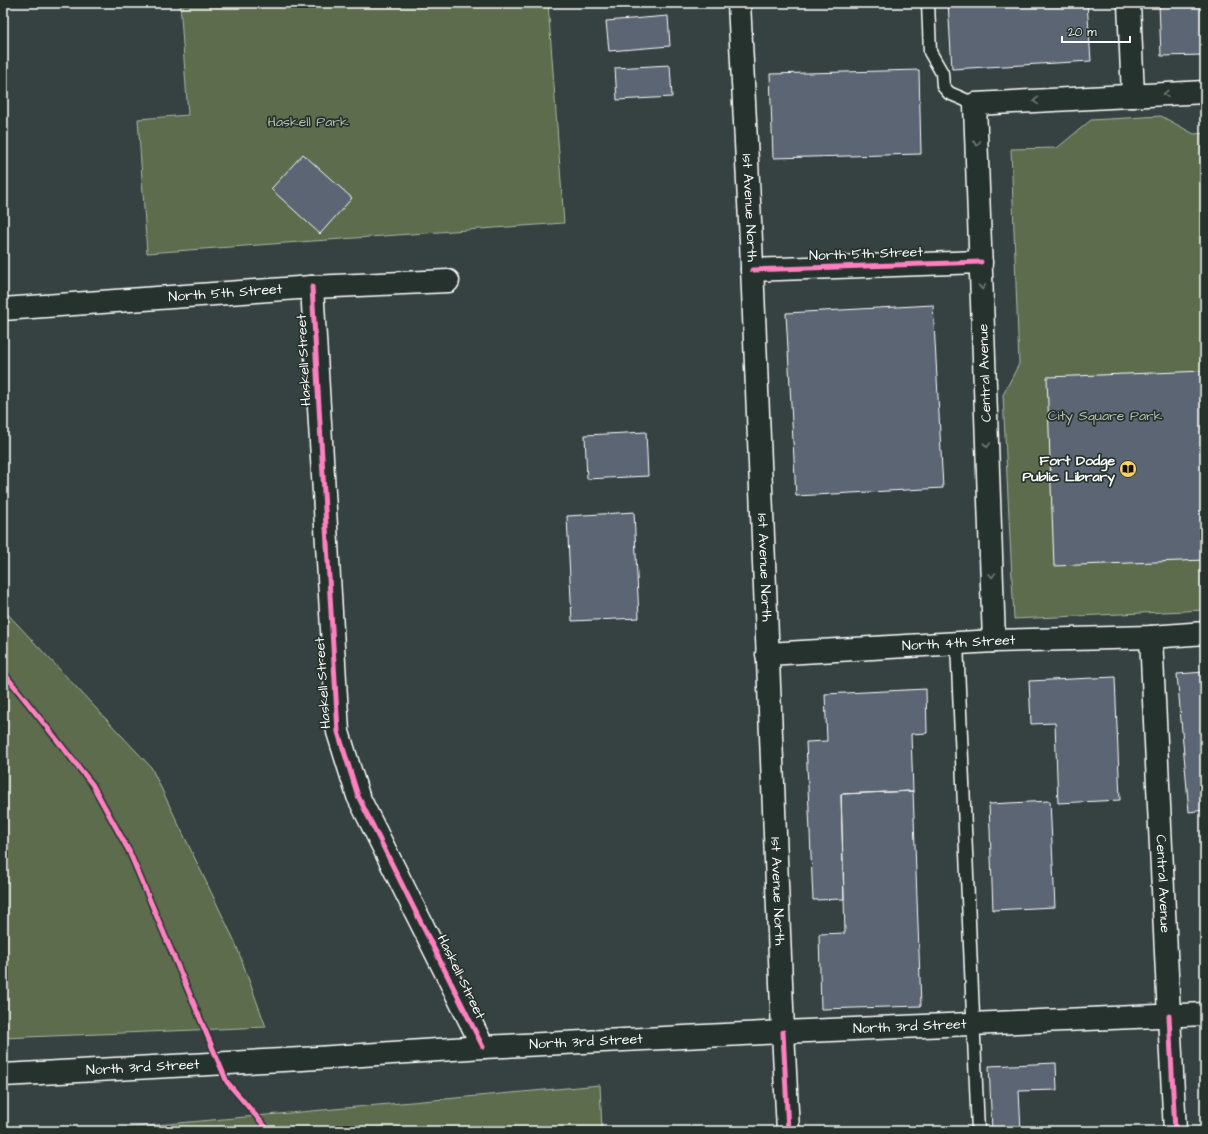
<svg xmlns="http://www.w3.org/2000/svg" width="1208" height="1134" font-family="'Architects Daughter',sans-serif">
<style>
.green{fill:#5c6c4e;stroke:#aeb6a6}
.building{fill:#5b6573;stroke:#fff}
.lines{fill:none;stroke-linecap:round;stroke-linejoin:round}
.service-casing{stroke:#fff;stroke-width:15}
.minor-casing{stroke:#fff;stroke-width:25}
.tertiary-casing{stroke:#fff;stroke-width:25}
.secondary-casing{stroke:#fff;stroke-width:25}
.service{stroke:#26332d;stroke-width:12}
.minor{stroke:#26332d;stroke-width:22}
.tertiary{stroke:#26332d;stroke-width:22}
.secondary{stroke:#26332d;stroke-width:22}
.cycleway-casing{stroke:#26332d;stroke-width:8}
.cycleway{stroke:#ff80c0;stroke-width:5}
.oneway{stroke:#727a76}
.labels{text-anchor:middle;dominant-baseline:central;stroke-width:3.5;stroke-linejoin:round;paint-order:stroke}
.park-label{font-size:14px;fill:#b6bdaf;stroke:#26332d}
.street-label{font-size:14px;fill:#fff;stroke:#26332d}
.poi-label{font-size:14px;font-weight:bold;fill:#fff;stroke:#26332d;text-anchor:end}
</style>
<rect width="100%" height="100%" fill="#364242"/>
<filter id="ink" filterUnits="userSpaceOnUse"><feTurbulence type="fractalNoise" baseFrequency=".025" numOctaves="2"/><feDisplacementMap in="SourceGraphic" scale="8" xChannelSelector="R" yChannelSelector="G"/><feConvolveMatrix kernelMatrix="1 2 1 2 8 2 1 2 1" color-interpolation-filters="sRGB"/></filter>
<g filter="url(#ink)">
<path class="green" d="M180,3H548L564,223L147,253L138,119L188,115Z
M1161,116L1194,134L1205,133V610L1014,619L1003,395L1019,364L1011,149L1057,148L1091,120Z
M3,609L151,767L235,942L266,1027L3,1038Z
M600,1085L602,1131H90Z"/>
<path class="building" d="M948,3H1087L1091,61L952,69Z
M1159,3H1205V55L1161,56Z
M668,16L670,46L609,51L606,21Z
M670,65L672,97L617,100L615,68Z
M919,70L921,154L773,158L770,74Z
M303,154L352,198L320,234L271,189Z
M933,305L943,488L796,496L786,313Z
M1205,371V560L1054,566L1047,377Z
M646,432L648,476L587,479L585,435Z
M634,512L639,618L572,621L567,516Z
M1205,672V810L1189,812L1177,674Z
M1115,677L1120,800L1058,803L1055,723L1031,724L1029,681Z
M926,689L927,733L911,734L913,791L841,794L844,899L813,900L806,742L827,741L825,694Z
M913,791L921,1006L821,1009L819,934L845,933L841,794Z
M1050,801L1055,907L993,910L989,804Z
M1056,1063L1057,1090L1019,1091L1021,1131H992L989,1066Z"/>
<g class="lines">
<g class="service-casing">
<path id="service" d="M928,3L930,52L942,73L943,86L949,93L975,104
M957,643L978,1131"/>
</g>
<g class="minor-casing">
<g id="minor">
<path d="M752,270L981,262"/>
<path d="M312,287L338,732L358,796L483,1047"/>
<path id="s1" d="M3,309L312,287L448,281"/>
<path d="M783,1032L788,1131"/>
</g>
</g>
<g class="tertiary-casing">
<path id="tertiary" d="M1169,1016L1175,1131"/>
</g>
<g class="secondary-casing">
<g id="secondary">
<path id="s2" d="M739,3L751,241L783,1032"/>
<path d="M1129,3L1133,96"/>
<path id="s3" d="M1151,637L1169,1016"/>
<path d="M994,641L975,104L1205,92"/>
<path id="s4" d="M767,654L994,641L1151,637L1205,633"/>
<path id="s5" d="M3,1075L302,1059L483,1047L783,1032L1205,1014"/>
</g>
</g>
<use href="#service" class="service"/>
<use href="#minor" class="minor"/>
<use href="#tertiary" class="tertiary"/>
<use href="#secondary" class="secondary"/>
<g class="cycleway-casing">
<path id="cycleway" d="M752,270L981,262
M312,287L338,732L358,796L483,1047
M3,672L92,784L129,851L227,1082L269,1131
M1169,1016L1175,1131
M783,1032L788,1131"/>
</g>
<use href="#cycleway" class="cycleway"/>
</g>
<defs><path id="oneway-chevron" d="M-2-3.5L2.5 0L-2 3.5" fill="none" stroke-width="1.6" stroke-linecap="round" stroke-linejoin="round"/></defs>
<g class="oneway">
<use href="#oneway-chevron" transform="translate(1166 94) rotate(177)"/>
<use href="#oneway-chevron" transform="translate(1036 101) rotate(177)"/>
<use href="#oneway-chevron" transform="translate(977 143) rotate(88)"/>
<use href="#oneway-chevron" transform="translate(982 287) rotate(88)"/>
<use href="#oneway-chevron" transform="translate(987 445) rotate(88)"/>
<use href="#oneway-chevron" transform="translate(992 575) rotate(88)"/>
</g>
</g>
<defs>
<g id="library-disc" transform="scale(0.9)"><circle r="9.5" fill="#ffd166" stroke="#26332d"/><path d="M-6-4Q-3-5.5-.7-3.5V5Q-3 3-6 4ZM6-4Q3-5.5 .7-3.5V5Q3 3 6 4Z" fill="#111"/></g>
</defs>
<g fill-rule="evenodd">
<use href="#library-disc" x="1128" y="469"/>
</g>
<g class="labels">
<g class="park-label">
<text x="308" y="122">Haskell Park</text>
<text x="1105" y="416">City Square Park</text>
</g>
<g class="street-label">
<text stroke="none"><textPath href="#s2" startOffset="205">1st Avenue North</textPath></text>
<text transform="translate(866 254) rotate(-2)">North 5th Street</text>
<text stroke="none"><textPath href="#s1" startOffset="223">North 5th Street</textPath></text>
<text transform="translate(304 360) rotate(-93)">Haskell Street</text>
<text transform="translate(985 373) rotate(-92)">Central Avenue</text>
<text stroke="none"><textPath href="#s2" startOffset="565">1st Avenue North</textPath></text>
<text stroke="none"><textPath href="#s4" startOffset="192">North 4th Street</textPath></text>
<text transform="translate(323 683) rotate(-94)">Haskell Street</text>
<text stroke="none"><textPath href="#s3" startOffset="247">Central Avenue</textPath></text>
<text stroke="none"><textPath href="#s2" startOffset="889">1st Avenue North</textPath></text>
<text transform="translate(461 977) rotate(64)">Haskell Street</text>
<text stroke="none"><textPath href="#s5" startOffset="908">North 3rd Street</textPath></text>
<text stroke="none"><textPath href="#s5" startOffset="584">North 3rd Street</textPath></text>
<text stroke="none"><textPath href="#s5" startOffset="140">North 3rd Street</textPath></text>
</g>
<g class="poi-label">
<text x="1115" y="461">Fort Dodge<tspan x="1115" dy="16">Public Library</tspan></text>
</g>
</g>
<rect width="1208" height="1134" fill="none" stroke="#26332d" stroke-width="16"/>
<rect x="8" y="8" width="1192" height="1118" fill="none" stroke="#fff" stroke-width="1.5" filter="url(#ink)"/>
<path d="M1062 36v6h68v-6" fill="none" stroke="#ffffff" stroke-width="2"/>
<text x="1068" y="36" font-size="12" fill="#ffffff" stroke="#26332d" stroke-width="3" paint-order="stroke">20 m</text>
</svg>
